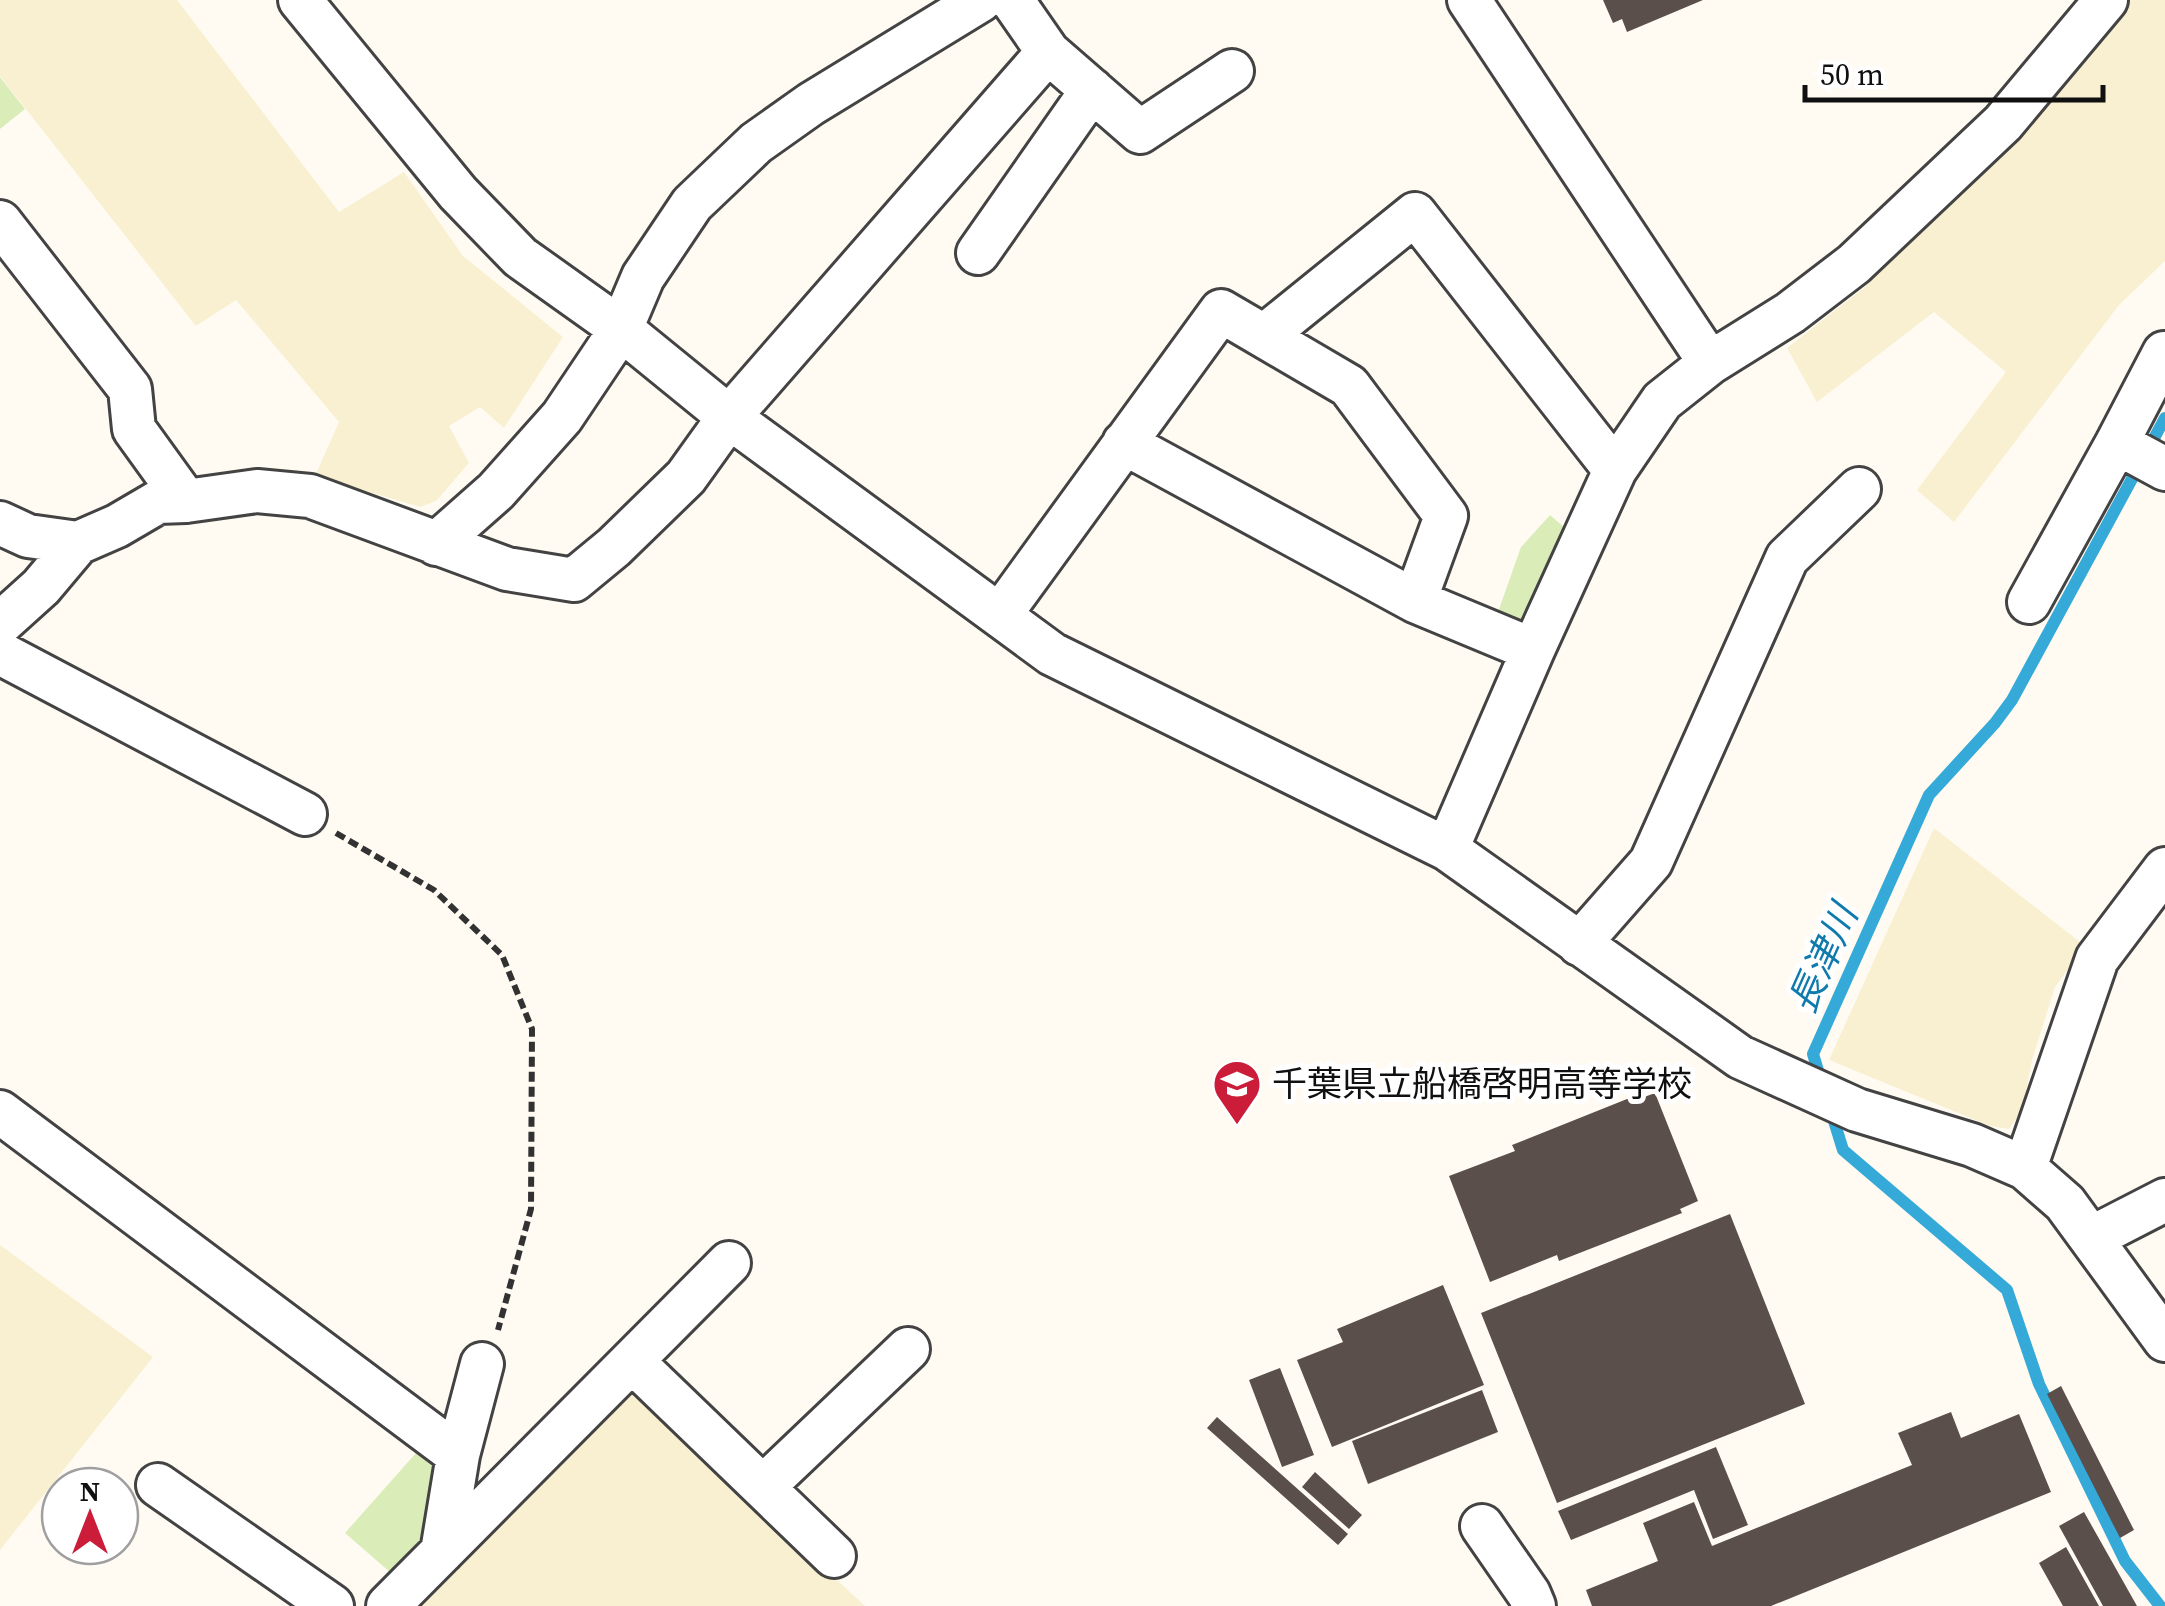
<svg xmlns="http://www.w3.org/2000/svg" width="2165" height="1606" font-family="'Source Serif 4','Noto Sans JP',serif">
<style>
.farmland{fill:#f8f0d0}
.green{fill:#daedb9}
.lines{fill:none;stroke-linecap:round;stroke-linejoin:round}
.stream{stroke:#35a9d7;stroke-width:12}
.building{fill:#5a4f4b}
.minor-casing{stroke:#434343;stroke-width:48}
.path{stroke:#323232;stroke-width:6;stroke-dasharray:10 5;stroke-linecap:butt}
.minor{stroke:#fff;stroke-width:42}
.labels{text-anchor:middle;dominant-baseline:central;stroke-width:10;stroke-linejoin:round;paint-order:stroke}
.poi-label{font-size:35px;fill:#101010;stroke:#fff;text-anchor:start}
.water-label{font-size:38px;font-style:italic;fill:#0f7aac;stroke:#fff}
</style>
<rect width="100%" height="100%" fill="#fffbf3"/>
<path class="farmland" d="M0,0H177L339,212L404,172L463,256L563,337L504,428L480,407L449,426L469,463L436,501L420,507L315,476L339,422L236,300L196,326L0,76Z
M2118,0H2165V261L2119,305L1954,522L1917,490L2006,372L1934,312L1817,402L1787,348L1865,287L2011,135Z
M1934,828L2085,946L2055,987L2032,1060L2023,1108L2009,1129L1990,1126L1829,1060Z
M0,1245L153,1357L0,1550Z
M635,1392L865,1606H407Z"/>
<path class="green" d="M0,77L25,109L0,129Z
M1550,515L1564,527L1526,623L1498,612L1521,547Z
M416,1453L437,1470L424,1535L391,1573L345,1533Z"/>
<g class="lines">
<path class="stream" d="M1822,1084L1813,1054L1929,795L1995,723L2012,700L2165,418
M1830,1108L1843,1150L2007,1290L2039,1384L2125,1561L2160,1606"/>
</g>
<path class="building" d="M1603,0H1703L1627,32L1622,19L1613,23Z
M1655,1093L1698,1201L1680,1209L1682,1213L1559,1261L1557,1255L1490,1282L1449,1176L1515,1151L1512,1145L1637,1095L1639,1099Z
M1730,1214L1805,1404L1557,1503L1481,1313Z
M1443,1285L1484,1385L1332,1447L1297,1360L1343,1342L1337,1329Z
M1280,1368L1314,1455L1282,1467L1249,1380Z
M2061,1386L2134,1530L2120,1538L2047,1394Z
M1482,1390L1498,1432L1368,1484L1352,1441Z
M1951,1412L1961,1438L2019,1414L2051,1492L1771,1606H1592L1586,1590L1658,1561L1643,1523L1694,1502L1712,1546L1912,1465L1898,1433Z
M1217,1417L1348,1534L1338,1545L1207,1428Z
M1716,1447L1748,1525L1713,1539L1694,1490L1571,1540L1558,1511Z
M1315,1472L1362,1515L1349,1529L1302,1487Z
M2084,1512L2137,1606H2103L2059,1526Z
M2066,1547L2099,1606H2063L2039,1563Z"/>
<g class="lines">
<g class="minor-casing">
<path id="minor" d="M300,0L458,193L520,257L621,329L729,417L1052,654L1447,849L1740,1057L1857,1110L1972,1145L2025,1168L2065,1203L2165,1340
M1012,0L1048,52L1140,132L1232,71
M1469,0L1710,363
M0,222L130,389L134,429L186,501
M978,253L1092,90
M1264,336L1415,214L1615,470
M1124,443L1415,601L1533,650
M2117,443L2165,469
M0,523L28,536L78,543L117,526L158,502L186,501L257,491L310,496L507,569L574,580L614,547L686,477L729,417L1048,52
M436,544L496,491L562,417L621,329L643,277L692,204L756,143L811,104L981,0
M2029,602L2117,443L2164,353
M1000,615L1221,311L1349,386L1446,516L1415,601
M0,624L41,587L78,543
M0,653L305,814
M1447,849L1533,650L1615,470L1662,401L1710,363L1790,313L1854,264L2003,123L2106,0
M1579,944L1651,862L1787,558L1859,489
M0,1112L458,1455
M2025,1168L2097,959L2165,869
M2091,1238L2165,1200
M632,1361L834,1556
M158,1485L332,1606
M763,1487L908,1349
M1482,1526L1529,1594L1534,1606
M442,1552L458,1455L482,1364
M388,1606L729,1263"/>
</g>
<path class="path" d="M336,833L434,890L502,955L532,1029L531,1209L498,1330"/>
<use href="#minor" class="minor"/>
</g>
<defs>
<g id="school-pin" transform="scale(2.5)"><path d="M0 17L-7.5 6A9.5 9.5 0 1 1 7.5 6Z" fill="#cb1d39" stroke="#fff"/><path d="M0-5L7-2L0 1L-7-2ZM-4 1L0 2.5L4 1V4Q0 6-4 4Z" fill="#fff"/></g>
</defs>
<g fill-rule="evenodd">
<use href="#school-pin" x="1237" y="1084"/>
</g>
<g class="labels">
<g class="poi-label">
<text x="1272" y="1084">千葉県立船橋啓明高等学校</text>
</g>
<g class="water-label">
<text transform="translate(1823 959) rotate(-66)">長津川</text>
</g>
</g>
<g transform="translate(90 1516)"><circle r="48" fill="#ffffff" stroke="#9f9f9f" stroke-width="2.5"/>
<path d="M0-8L18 38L0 25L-18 38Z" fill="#cb1d39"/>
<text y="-15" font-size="28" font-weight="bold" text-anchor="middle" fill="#101010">N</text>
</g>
<path d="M1805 85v15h298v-15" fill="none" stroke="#101010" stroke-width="5"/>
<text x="1820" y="85" font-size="30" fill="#101010" stroke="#ffffff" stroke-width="8" paint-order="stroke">50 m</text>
</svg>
